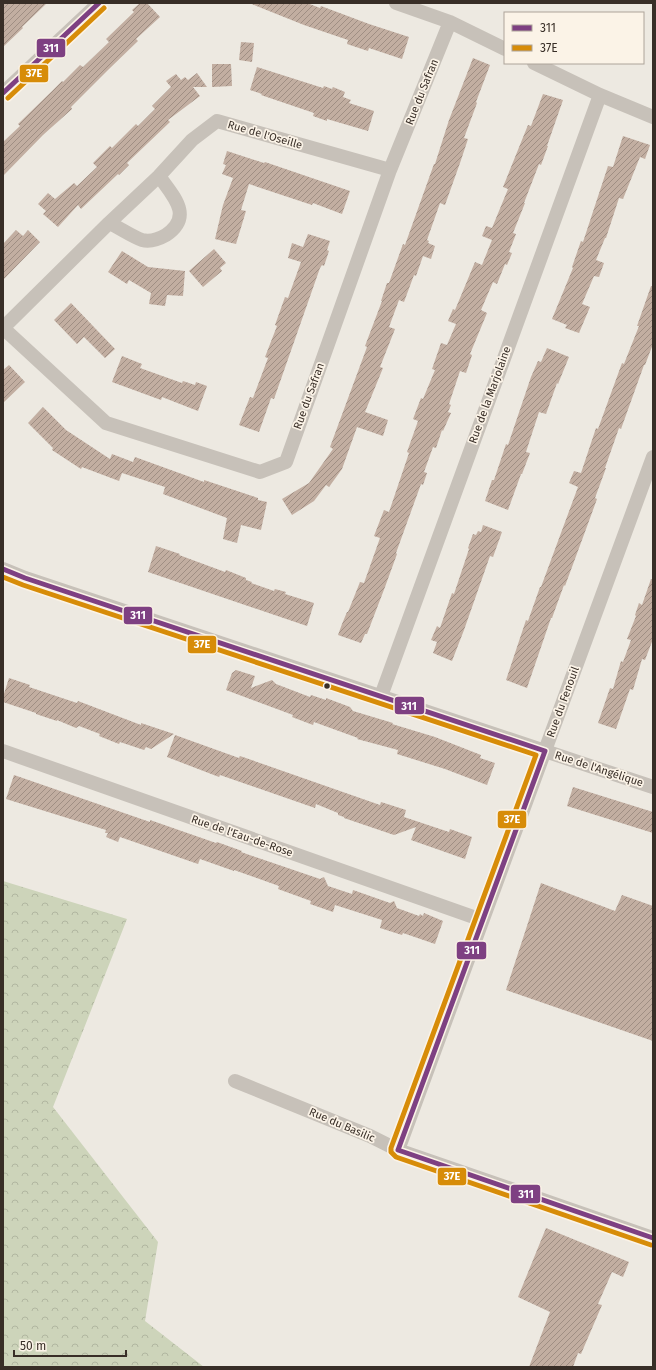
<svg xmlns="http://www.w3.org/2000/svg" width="656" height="1370" font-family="'Fira Sans',sans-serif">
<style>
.forest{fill:url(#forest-crowns)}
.building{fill:url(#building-hatch)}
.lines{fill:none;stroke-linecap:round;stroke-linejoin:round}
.street{stroke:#c7c1b9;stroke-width:14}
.bus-1-casing{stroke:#fbf3e7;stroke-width:8}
.bus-2-casing{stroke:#fbf3e7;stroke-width:8}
.bus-1{stroke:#7e4082;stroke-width:5}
.bus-2{stroke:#d78c08;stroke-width:5}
.bus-dot{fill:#382e27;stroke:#fbf3e7;stroke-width:1.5}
.labels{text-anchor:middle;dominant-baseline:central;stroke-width:3.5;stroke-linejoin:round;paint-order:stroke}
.street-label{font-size:11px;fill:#382e27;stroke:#fbf3e7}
.line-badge{stroke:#fbf3e7;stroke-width:1.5}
.badge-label{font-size:11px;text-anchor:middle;font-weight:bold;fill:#fff}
</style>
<defs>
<pattern id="forest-crowns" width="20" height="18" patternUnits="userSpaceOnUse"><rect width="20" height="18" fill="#cdd4ba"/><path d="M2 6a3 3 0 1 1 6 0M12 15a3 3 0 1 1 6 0" fill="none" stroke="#b1b6a0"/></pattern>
<pattern id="building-hatch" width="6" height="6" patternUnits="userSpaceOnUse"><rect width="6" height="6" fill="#c2aea1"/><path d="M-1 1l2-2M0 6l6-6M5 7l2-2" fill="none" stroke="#9f8e83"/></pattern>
</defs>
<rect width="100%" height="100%" fill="#ede9e1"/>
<path class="forest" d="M3,881L127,919L53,1107L158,1242L145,1321L204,1367H3Z"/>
<path class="building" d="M3,3H47L22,27L23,28L3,47Z
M140,3H147L160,17L136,39L138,41L109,69L71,107L72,109L43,135L3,176V142L20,126L18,124L51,92L62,81L63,82L80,65L83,67L109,42L106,39L134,12L132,10Z
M249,3H307L320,8L321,6L369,24L409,37L402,59L369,48L368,51L347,44L348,40L304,25Z
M241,42L254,43L252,62L239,60Z
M473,58L490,65L476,102L477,103L464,138L468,139L460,163L445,205L440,203L427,240L429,241L428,243L435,246L431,259L423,256L416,276L414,275L404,302L399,300L389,327L395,329L380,367L383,368L365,412L388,420L383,436L357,427L342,469L329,487L326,485L314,501L292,515L282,499L309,483L333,449L330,447L367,347L365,346L382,301H381L387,283H389L403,244L405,245L434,164H435L449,120Z
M212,64H231L232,86L212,87Z
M257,67L323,88L324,86L332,89L333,87L345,92L343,97L351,100L349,103L374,111L368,131L327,119V121L313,116L314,113L261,95L262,94L250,90Z
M197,73L207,87H193L200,96L168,120L170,122L127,163L129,165L119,175L118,174L81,209L78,205L58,227L43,214L46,211L38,204L48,193L55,199L74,183L77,186L97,167L93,163L110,146L112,148L136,124L138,126L155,109L152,106L171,87L166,81L176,74L181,80L185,77L188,80Z
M543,94L563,100L547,146H548L541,165L539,164L524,203H525L513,233L516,234L509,252L512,253L507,265L505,264L497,284L493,282L481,310L487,313L470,354L472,355L466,373L460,371L449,404L451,405L448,412L451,413L443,431L442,430L436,448L433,447L424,472L427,473L423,485L421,484L396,553L397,554L385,587L367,634H365L361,643L338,635L342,624L347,612H348L360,582L364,583L380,538L374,536L384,510L389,512L409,453L407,452L418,421L413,419L421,398L423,399L435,370L432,369L441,343L447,345L456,324L448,321L453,309L455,310L475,262L482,265L492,240L482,236L486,226L492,228L508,189L503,187L528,125L531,126Z
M623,136L650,145L645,159L640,157L623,199L619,198L606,238H605L596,260L604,263L599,277L594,276L582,304L590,307L579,333L565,328L567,325L552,319L573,268L572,267L581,241L583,242L608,166L613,167Z
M227,151L264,163L265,162L350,191L342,214L313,203L312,205L249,184L241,210L246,211L236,244L215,239L223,205L233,178L222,174L226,165L223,164Z
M16,230L23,236L28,230L40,242L3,280V244Z
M308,234L330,241L327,250L329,251L324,266L322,265L320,268L274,399L271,398L259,432L239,425L250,397L253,398L268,358L265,357L277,326L275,325L285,297L288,298L301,262L288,258L292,243L303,247Z
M214,249L226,263L220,268L222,271L203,287L189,271Z
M122,251L148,267L185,271L183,296L167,295L165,306L149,304L151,293L129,280L127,284L108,272Z
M651,286H653V344L645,365H644L621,429L619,428L605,468H606L595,498L597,499L589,521L565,586L564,585L552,618H551L527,688L506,680L526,620L528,621L540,587H541L578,487L569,483L574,471L581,473L596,428L598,429L622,363L624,364L639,326H637Z
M71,303L115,349L105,358L84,337L77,344L54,320Z
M547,348L569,357L558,384L557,383L546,414L539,412L526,452L530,453L522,474H521L508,510L485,501L492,480H494L506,444L508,445L531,377L538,361L541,362Z
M122,356L142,364L140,368L182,383L183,381L195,385L196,382L207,386L198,411L162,397L161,400L112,382Z
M9,365L25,382L3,403V370Z
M43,407L66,430L110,459L112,454L133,462L135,457L204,482V480L258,498V500L267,502L261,530L241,525L237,543L223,539L227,518L163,494L165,487L122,473L119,481L82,467L81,469L52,450L53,448L28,423Z
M483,525L502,532L493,557L490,556L464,630L452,661L433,653L437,642L431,640L437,626L440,628L452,593L454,594L469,549L468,548L473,534L476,535L478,531L481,532Z
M156,546L180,554L179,555L225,572L226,570L246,578V580L252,582L251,583L274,591L275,589L286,592L285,594L314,603L307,626L148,572Z
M651,579H653V639L645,660L642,659L633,690L630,689L616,729L598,723L610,688L613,689L621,661L623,662L631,640L627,639L636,616L635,615L639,603L642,605Z
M236,670L255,676L251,688L272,680L276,684L310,697L311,695L326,700V698L350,707L353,711L393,723L392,724L435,737L481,755L480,758L495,763L487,785L445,769L397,754L398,750L357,739L358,738L314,722L313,725L292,717L293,715L226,690L232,673Z
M9,678L30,685L29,687L77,703L78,701L141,725V723L174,734L151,749L146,747L144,750L120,742L119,744L99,736L100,734L79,726L76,728L57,720V721L36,714V713L3,702V697Z
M175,735L239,758L240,756L380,805L381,802L406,810L404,817L449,832L450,829L472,837L465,859L411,840L416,827L394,835L344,818V817L338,815V813L316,804L315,808L220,775L219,777L167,757Z
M14,775L150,822V820L216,843L217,842L242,851L241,852L320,879L324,877L328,886L352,894L353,890L390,903L394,901L397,908L419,916L420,914L423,916L424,913L443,921L435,944L403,933L402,935L380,928L382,920L335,905L333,912L310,904L311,901L278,889L279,886L234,870V871L200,859L198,864L120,837L118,842L106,837L108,833H105L106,830L6,799Z
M573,787L653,812V833L567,806Z
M541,883L615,911L622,895L653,906V1041L506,990Z
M546,1228L629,1262L623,1277L612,1272L598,1304L602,1305L581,1354L578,1353L573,1367H529L550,1312L518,1297Z"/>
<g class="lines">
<path class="street" d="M396,3L450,22L505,49
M534,63L600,95L653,117
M3,93L99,3
M109,223C120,228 131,236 142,240C150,242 159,239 166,235C194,216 173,196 159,176
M3,328L106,423L260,472L286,462L390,170L450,22
M3,328L109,223L159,176L192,140L217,121L390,170
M3,569L25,578L653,787
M381,696L600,95
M3,751L482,920
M235,1081L370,1136L398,1150L653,1238
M398,1150L653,457"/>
<g class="bus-1-casing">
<path id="bus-1" d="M3,93L99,3
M3,569L25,578L545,751
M398,1150L545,751
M398,1150L653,1238"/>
</g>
<g class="bus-2-casing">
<path id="bus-2" d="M8,98L104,8
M3,577L23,585L536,755L391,1148V1152L396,1157L651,1245"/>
</g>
<use href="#bus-1" class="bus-1"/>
<use href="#bus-2" class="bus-2"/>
</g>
<circle class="bus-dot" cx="327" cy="686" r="3.5"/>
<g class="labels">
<g class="street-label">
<text transform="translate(422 92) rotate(-68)">Rue du Safran</text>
<text transform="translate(265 135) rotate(16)">Rue de l'Oseille</text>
<text transform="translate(490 395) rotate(-70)">Rue de la Marjolaine</text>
<text transform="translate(309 396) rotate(-70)">Rue du Safran</text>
<text transform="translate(563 702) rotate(-70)">Rue du Fenouil</text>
<text transform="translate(599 769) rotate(18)">Rue de l'Angélique</text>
<text transform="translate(242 836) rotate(19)">Rue de l'Eau-de-Rose</text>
<text transform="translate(342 1125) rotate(23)">Rue du Basilic</text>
</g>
</g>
<g class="line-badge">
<rect x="36" y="38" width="30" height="20" rx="4" fill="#7e4082"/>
<rect x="19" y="64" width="30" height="19" rx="4" fill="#d78c08"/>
<rect x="123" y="606" width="30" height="19" rx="4" fill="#7e4082"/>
<rect x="187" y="635" width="30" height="19" rx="4" fill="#d78c08"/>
<rect x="394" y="696" width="31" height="19" rx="4" fill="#7e4082"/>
<rect x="497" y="810" width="30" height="19" rx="4" fill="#d78c08"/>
<rect x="456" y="941" width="31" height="19" rx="4" fill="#7e4082"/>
<rect x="437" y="1167" width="30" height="19" rx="4" fill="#d78c08"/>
<rect x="510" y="1184" width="31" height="20" rx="4" fill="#7e4082"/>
</g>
<g class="badge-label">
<text x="51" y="52">311</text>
<text x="34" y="77">37E</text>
<text x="138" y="619">311</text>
<text x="202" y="648">37E</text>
<text x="409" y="710">311</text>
<text x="512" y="823">37E</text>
<text x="472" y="954">311</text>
<text x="452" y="1180">37E</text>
<text x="526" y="1198">311</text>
</g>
<rect width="656" height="1370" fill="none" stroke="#382e27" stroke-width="8"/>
<rect x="504" y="12" width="140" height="52" fill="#fbf3e7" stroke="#ada49a"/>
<rect x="512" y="25" width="20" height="6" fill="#7e4082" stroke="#ada49a"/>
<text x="540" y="32" font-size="12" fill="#382e27">311</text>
<rect x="512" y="45" width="20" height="6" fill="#d78c08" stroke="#ada49a"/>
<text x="540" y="52" font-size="12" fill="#382e27">37E</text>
<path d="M14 1350v6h112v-6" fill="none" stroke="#382e27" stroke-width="2"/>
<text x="20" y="1350" font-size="12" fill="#382e27" stroke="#fbf3e7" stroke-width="3" paint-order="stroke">50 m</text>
</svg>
